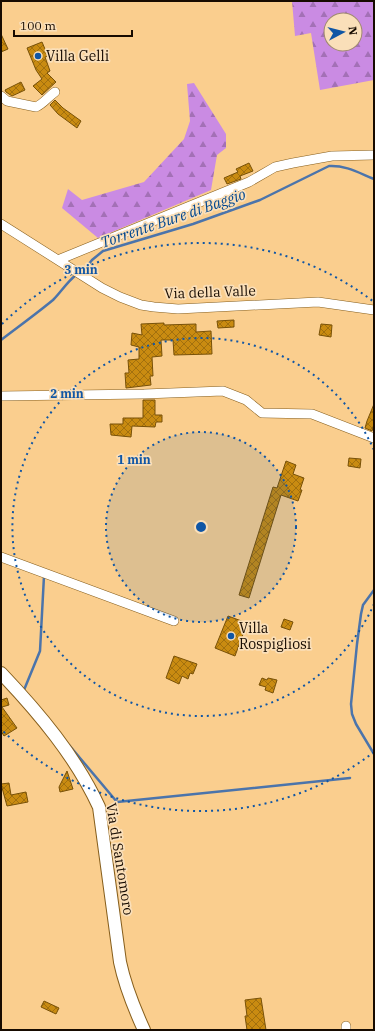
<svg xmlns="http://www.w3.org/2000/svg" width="375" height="1031" font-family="'IBM Plex Serif',serif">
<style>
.forest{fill:url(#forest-firs);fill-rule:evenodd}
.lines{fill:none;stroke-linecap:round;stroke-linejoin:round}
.stream{stroke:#4b74ab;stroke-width:2.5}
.building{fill:url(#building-cross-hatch);stroke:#785108}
.minor-casing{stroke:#865e1c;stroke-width:10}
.major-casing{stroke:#865e1c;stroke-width:14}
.minor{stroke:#fff;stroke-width:9}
.major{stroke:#fff;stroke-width:12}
.ring{fill:none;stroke:#1056a5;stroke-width:2;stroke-dasharray:2 4}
.poi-dot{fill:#1056a5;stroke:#fadfb9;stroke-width:1.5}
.labels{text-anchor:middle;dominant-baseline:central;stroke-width:3.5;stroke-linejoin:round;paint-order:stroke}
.poi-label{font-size:14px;fill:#170b00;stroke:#fadfb9;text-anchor:start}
.street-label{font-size:14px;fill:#170b00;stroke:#fadfb9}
.water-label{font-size:15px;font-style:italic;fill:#014790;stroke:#fadfb9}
.centre{fill:#1056a5;stroke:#fadfb9;stroke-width:2}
.ring-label{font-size:12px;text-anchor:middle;font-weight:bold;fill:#1056a5;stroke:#fadfb9;stroke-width:3.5;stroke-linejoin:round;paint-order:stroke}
</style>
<defs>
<pattern id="forest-firs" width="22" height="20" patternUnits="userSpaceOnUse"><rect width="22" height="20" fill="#ca8be3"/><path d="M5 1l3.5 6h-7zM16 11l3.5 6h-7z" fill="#a370b6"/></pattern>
<pattern id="building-cross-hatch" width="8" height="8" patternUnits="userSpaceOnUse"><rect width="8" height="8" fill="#c98b11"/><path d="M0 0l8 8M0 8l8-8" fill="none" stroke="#a2700e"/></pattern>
</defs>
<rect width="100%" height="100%" fill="#face8e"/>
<path class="forest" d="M292,1H374V80L320,90L311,33L295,36ZM331,20H355V44H331Z
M194,83L226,134V148L217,155L211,190L98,238L62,208L68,189L82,200L144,182L184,139L190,121L187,84Z"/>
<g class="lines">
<path class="stream" d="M80,272L85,269L92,260L103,251L193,224L260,200L329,166C346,165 359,173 374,179
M1,340C18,327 36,314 53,300C61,292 67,282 76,275
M374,590L363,605L361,614L357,644L351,704L352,714L356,724L374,754
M24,690L40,651L44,576
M69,745L117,802L350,778"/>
</g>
<path class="building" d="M1,34L8,49L1,52Z
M42,42L48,56L45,57L50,71L47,73L56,82L42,95L33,86L42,79L36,70L27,48Z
M21,82L25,90L12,96L6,92L5,90Z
M55,100L63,108L81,121L77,128L58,114L50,105Z
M249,163L253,171L240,176L241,179L227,184L224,178L238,172L236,169Z
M234,320V327L218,328L217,321Z
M164,323V325L196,324V332L211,331L212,354L174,355L173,340H161L162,356L152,357L153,376H150L151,385L126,388L125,373H129L128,360L139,359V347L131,345L132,333L142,335L141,324Z
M321,324L332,325L331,337L319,335Z
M143,400H155V415H162V422H156L155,427L132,426L131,437L111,435L110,424H123V418H143Z
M374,404V424L372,431L365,428L367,421Z
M349,458L361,459L360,468L348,466Z
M286,461L296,465L293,474L304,478L300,490H302L298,501L281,495L249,598L239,595L273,487L277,488Z
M228,616L247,623L235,656L215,648Z
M284,619L293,622L290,630L281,627Z
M174,656L197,664L193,674L190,673L188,679L182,676L179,684L166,678Z
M262,678L267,680L268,678L277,680L273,693L265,690L266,687L259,685Z
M7,698L9,705L2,707L17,728L4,736L1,731V700Z
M67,771L73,789L60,792L59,787Z
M9,783L11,795L26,792L28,802L7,806L1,784Z
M261,998L266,1030H247L245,1016H247L245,1000Z
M44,1001L59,1008L56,1014L41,1007Z"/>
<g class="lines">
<g class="minor-casing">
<path id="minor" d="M1,96L7,101L36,107C43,104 48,97 55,92
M1,224L102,288L120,297L141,305L154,307L178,309L318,302L374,310
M58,260L249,182L275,167L293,163L332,156L374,155
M1,396L144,394L223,391L246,400L262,413L312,414L374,438
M1,557L174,621
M346,1026V1030"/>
</g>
<g class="major-casing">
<path id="major" d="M1,673C39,713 76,757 99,807L120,962C125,986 134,1008 144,1030"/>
</g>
<use href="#minor" class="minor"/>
<use href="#major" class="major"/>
</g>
<circle cx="201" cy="527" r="95" fill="#1056a5" fill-opacity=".12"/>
<g class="ring">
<circle cx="201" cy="527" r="95"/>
<path d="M374 604A189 189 0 1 1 374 450"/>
<path d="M374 752A284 284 0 0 1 2 730M2 324A284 284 0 0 1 374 302"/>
</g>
<g class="poi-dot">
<circle cx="38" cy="56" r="4"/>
<circle cx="231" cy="636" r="4"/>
</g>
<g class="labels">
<g class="poi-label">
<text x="46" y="56">Villa Gelli</text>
<text x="239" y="628">Villa<tspan x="239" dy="16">Rospigliosi</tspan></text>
</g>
<g class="street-label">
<text transform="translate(210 292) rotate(-2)">Via della Valle</text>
<text transform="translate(120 859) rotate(81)">Via di Santomoro</text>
</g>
<g class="water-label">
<text transform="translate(173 218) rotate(-19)">Torrente Bure di Baggio</text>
</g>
</g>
<circle cx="201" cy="527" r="6" class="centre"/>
<g class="ring-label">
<text x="81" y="274">3 min</text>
<text x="67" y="398">2 min</text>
<text x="134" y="464">1 min</text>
</g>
<rect width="375" height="1031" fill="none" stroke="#170b00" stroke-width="4"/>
<g transform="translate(343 32) rotate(83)"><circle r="19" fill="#fadfb9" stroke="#9f8a6f"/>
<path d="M0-3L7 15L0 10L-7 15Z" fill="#1056a5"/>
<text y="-6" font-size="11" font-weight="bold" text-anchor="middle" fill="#170b00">N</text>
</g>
<path d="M14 30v6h118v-6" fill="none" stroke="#170b00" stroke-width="2"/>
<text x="20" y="30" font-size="12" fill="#170b00" stroke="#fadfb9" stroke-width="3" paint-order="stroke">100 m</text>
</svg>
